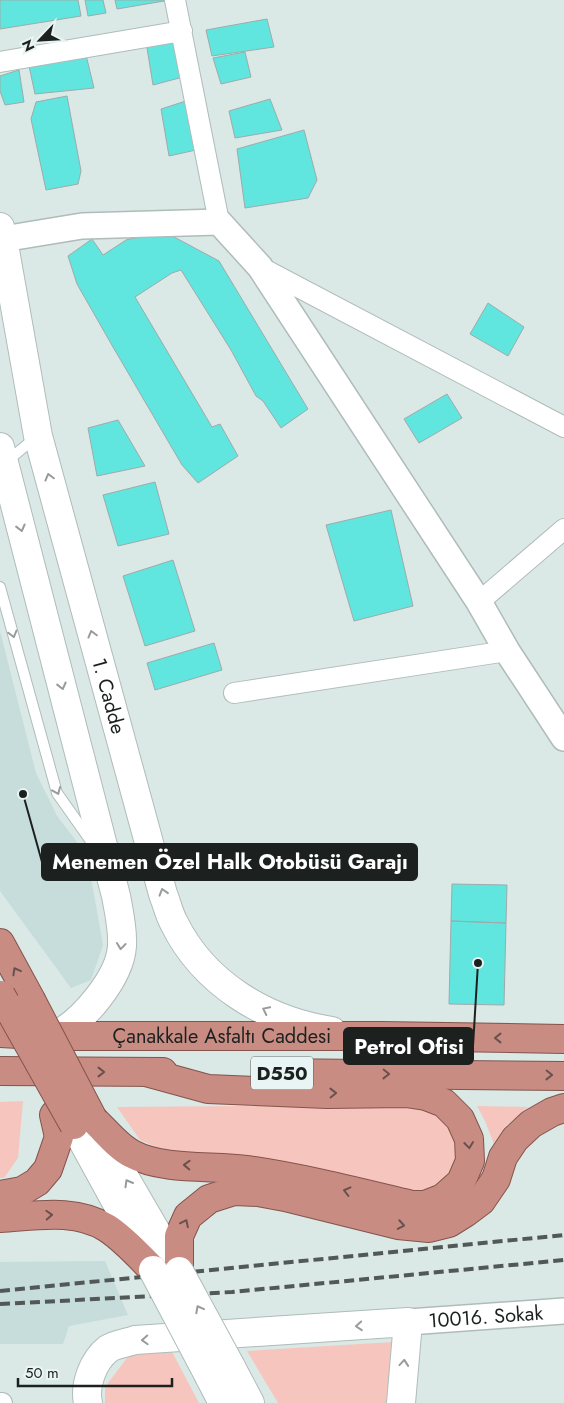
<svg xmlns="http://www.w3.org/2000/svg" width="564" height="1403" font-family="Jost,sans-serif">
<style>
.built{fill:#c6dddb}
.green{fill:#f6c6be}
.building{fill:#60e6de;stroke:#9eabaa}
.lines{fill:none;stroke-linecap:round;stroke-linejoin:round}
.service-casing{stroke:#afbcba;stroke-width:12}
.minor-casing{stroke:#afbcba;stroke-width:22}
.tertiary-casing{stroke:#afbcba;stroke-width:28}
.secondary-casing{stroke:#afbcba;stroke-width:30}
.trunk-casing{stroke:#83544c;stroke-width:30}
.service{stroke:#fff;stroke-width:10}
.minor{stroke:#fff;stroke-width:20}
.tertiary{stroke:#fff;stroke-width:25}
.secondary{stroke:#fff;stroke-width:28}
.trunk{stroke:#c88c83;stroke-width:28}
.rail{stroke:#515857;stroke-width:4;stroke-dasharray:10 5;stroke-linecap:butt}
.secondary-bridge-casing{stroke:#afbcba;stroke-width:30;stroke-linecap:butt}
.trunk-bridge-casing{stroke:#83544c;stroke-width:30;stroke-linecap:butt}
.secondary-bridge{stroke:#fff;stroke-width:28}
.trunk-bridge{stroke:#c88c83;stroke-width:28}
.oneway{stroke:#999b9b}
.oneway2{stroke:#69514d}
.labels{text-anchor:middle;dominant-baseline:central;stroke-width:4;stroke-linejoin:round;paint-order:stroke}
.shield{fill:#e8f5f4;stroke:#596160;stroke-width:1}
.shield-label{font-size:19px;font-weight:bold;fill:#1c2120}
.street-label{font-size:20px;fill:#1c2120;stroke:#e8f5f4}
.leader{fill:none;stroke:#1c2120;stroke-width:2}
.callout-dot{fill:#1c2120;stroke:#e8f5f4;stroke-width:2}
.callout{fill:#1c2120;stroke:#1c2120;stroke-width:2}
.callout-label{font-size:21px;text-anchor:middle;font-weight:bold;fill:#fff}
</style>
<rect width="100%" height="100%" fill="#dae8e6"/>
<path class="built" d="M0,631L36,773L57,816L87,855L103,945L91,980L71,988L0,891Z
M105,1261L128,1315L69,1326L63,1344H0V1262Z"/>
<path class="green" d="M23,1101L18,1158L4,1178H0V1102Z
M244,1106L413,1108L440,1113L461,1145L458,1165L445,1182L424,1193L395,1191L241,1155L178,1152L156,1147L140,1140L117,1107Z
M477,1106L528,1107L505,1127L494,1144L485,1121Z
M393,1342L386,1403H278L247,1351Z
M171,1350L199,1403H105V1387L130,1354Z"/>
<path class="building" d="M0,0H78L81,16L0,29Z
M85,0H103L106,13L88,16Z
M115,0H170L117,9Z
M267,19L274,47L212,56L206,30Z
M174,38L183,77L153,85L146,42Z
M245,52L251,77L221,84L213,58Z
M86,55L94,88L35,94L29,66Z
M19,70L24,102L5,105L0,91V76Z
M67,96L81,171L78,184L46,190L31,119L36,102Z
M270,99L282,130L235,138L229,111Z
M189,100L196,150L169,156L161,109Z
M304,130L317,180L308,198L245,208L237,149Z
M163,231L219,261L308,409L281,428L263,401L256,396L231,350L181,270L172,273L135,297L212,427L220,424L238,456L198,483L182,465L113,347L77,284L68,256L92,239L103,255L126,240Z
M488,303L524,327L508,356L470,334Z
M447,394L462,418L419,443L404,419Z
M118,420L145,466L97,476L88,428Z
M155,482L169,534L118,546L103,495Z
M391,510L413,606L354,621L326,525Z
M173,560L195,631L145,646L123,576Z
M214,643L222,670L155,690L147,663Z
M452,884L507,885L506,923L451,921Z
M451,921L506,923L504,1005L449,1004Z"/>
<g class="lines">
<g class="service-casing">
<path id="service" d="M6,462L35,438
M0,587L57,793L93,844"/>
</g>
<g class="minor-casing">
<path id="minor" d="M175,0L219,222
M0,62L182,31
M260,267L564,427
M479,602L564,529
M234,693L507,651
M0,1403H2"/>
</g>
<g class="tertiary-casing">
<g id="tertiary">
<path d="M3,239L82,226L219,222L260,267L479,602L507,651L564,738"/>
<path id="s1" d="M408,1322L564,1311"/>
</g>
</g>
<g class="secondary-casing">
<g id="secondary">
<path id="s2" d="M0,227L3,239L38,436L163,894C167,904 169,914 174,923C204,984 266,1021 332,1031"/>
<path d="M0,447L116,896C119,912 123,929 122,946C120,978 82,1023 54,1036"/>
<path d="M74,1125L149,1262"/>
<path d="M97,1126L122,1173L179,1271"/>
<path d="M231,1367L250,1403"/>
<path d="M209,1376L223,1403"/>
<path d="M88,1403C84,1385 93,1361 108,1349C115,1344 127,1343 135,1340L408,1322L401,1403"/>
</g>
</g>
<g class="trunk-casing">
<g id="trunk">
<path d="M0,943L31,1000"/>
<path id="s3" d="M0,1033L54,1036H381L564,1039"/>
<path d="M0,1071L163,1072"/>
<path d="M271,1073L564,1076"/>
<path d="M93,1119C105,1130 118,1147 132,1154C164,1171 213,1165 248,1170C303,1178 358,1192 412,1205H425L443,1198L461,1182L470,1161L469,1139L460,1119L444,1103L426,1096L406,1093L327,1094L208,1089L146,1072"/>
<path d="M0,1195L22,1191L37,1182L48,1169L59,1137L54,1115"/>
<path d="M0,1218C36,1216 75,1208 107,1228C124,1239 139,1256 153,1270"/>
<path d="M179,1271V1236L188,1216L209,1199L234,1191L258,1192L285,1197L398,1225L429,1228L449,1223L465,1213L481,1201L496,1179L503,1157L515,1139L531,1124L552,1112L564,1108"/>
</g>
</g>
<use href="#service" class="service"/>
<use href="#minor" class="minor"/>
<use href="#tertiary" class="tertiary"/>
<use href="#secondary" class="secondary"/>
<use href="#trunk" class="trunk"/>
<path class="rail" d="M0,1291L564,1235
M0,1304L232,1292L564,1260"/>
<g class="secondary-bridge-casing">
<path id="secondary-bridge" d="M153,1270L209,1376
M179,1271L231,1367"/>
</g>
<g class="trunk-bridge-casing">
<path id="trunk-bridge" d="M1,995L74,1125
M31,1000L93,1119"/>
</g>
<use href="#secondary-bridge" class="secondary-bridge"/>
<use href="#trunk-bridge" class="trunk-bridge"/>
</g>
<defs><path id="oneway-chevron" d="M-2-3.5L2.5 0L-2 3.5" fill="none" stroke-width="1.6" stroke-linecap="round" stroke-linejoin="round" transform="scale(1.25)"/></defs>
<g class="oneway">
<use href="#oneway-chevron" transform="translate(49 477) rotate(-105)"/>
<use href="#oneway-chevron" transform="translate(21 528) rotate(76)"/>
<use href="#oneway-chevron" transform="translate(13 634) rotate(75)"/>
<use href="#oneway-chevron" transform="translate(92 634) rotate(-105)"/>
<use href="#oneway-chevron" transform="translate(62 686) rotate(76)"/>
<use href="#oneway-chevron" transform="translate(57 791) rotate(67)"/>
<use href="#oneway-chevron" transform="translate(163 892) rotate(-107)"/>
<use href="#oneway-chevron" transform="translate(121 946) rotate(96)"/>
<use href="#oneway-chevron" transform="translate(266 1010) rotate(-154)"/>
<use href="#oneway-chevron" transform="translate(128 1183) rotate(-120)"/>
<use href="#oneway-chevron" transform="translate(199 1309) rotate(-118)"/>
<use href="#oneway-chevron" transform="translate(359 1326) rotate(176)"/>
<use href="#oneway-chevron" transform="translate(145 1340) rotate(177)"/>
<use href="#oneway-chevron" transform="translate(404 1363) rotate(-85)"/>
</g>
<g class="oneway2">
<use href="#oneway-chevron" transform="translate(16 971) rotate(-119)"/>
<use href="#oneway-chevron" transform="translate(498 1038) rotate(-180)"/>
<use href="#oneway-chevron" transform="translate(101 1072)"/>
<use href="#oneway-chevron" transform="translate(386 1074) rotate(1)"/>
<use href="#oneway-chevron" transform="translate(549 1075) rotate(1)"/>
<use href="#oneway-chevron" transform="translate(333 1093) rotate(-1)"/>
<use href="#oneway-chevron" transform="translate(469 1145) rotate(83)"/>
<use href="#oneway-chevron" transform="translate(187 1165) rotate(-178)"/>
<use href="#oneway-chevron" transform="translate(347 1191) rotate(-166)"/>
<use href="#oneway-chevron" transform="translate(49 1215) rotate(-3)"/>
<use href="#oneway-chevron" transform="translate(185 1223) rotate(-64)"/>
<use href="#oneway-chevron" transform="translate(401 1225) rotate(10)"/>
</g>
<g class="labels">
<rect class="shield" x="251" y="1056.5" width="62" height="33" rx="4"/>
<g class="shield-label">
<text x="282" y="1073">D550</text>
</g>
<g class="street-label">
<text stroke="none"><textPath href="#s2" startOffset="482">1. Cadde</textPath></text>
<text stroke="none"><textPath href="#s3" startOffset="222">Çanakkale Asfaltı Caddesi</textPath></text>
<text stroke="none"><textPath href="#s1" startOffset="78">10016. Sokak</textPath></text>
</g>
</g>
<path class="leader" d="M23 794L42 862M478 963L473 1046"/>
<g class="callout-dot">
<circle cx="23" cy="794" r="5"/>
<circle cx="478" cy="963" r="5"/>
</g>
<g class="callout">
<rect x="42" y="844" width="375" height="36" rx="5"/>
<rect x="344" y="1028" width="129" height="36" rx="5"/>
</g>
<g class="callout-label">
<text x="230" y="869">Menemen Özel Halk Otobüsü Garajı</text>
<text x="409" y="1054">Petrol Ofisi</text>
</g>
<g transform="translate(40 40) rotate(245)" stroke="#e8f5f4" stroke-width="4" paint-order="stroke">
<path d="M0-4L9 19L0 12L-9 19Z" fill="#1c2120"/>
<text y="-8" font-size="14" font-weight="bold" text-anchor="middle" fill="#1c2120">N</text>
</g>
<path d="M18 1378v8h154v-8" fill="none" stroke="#1c2120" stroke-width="2.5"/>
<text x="25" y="1378" font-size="15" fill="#1c2120" stroke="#e8f5f4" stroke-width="4" paint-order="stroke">50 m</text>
</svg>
